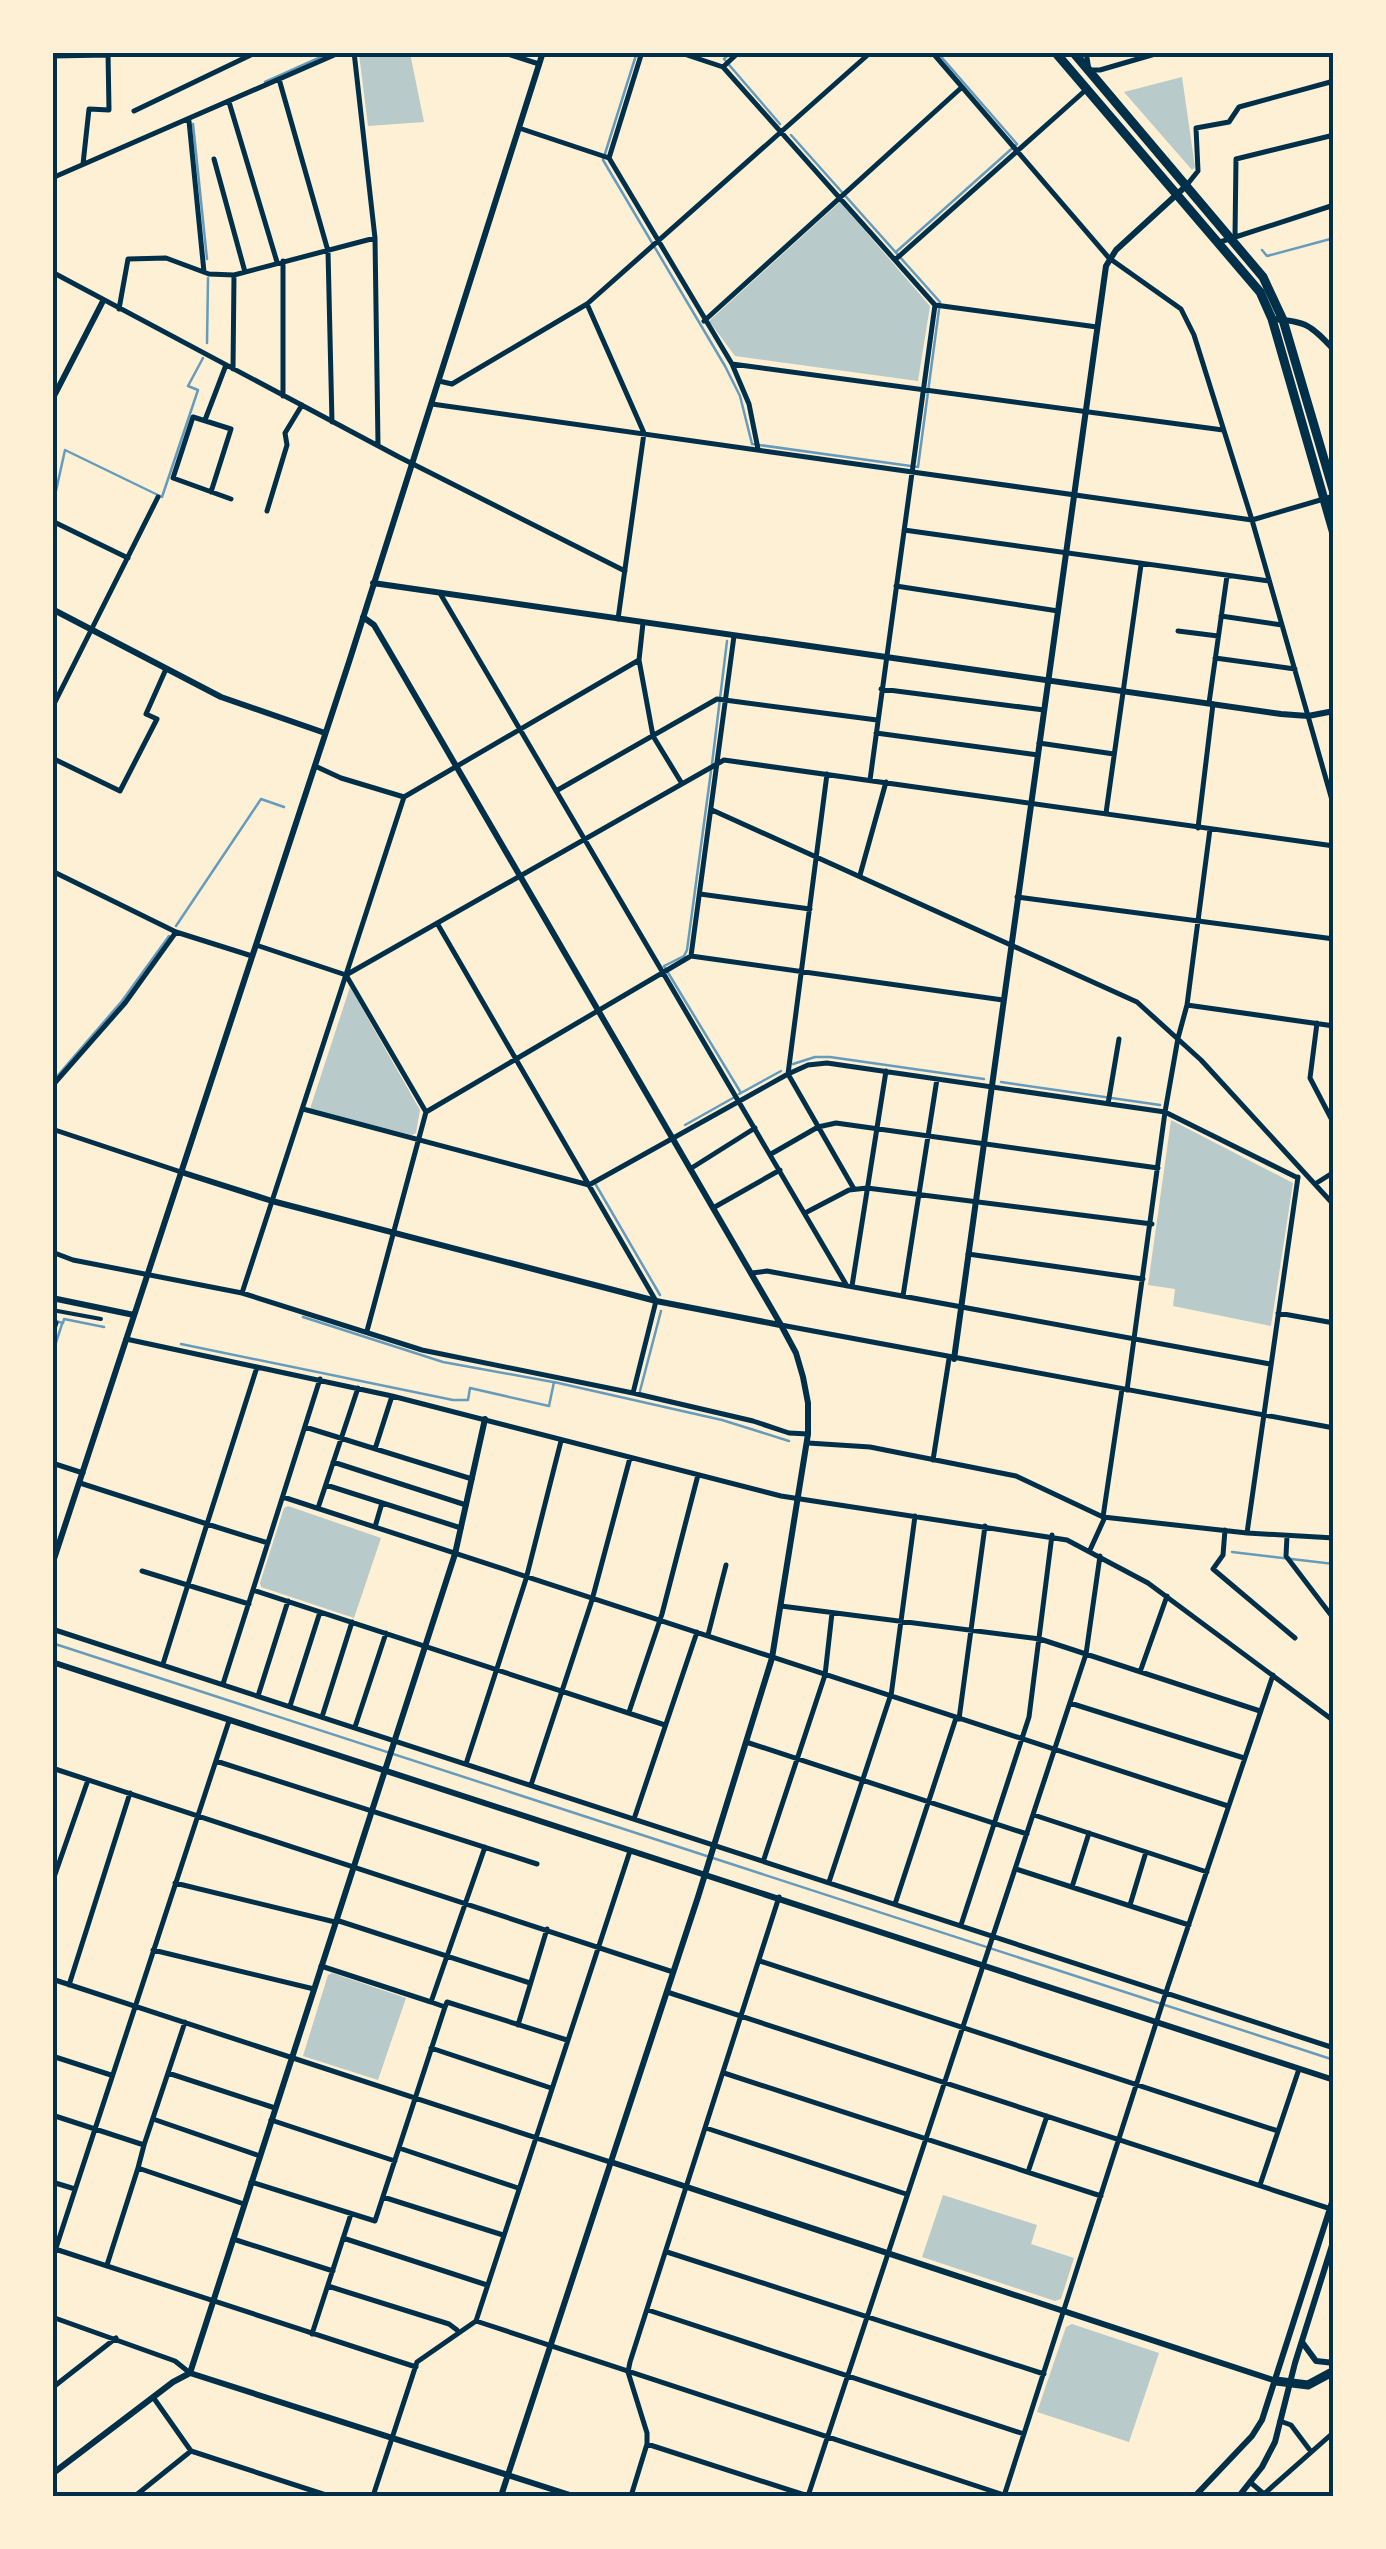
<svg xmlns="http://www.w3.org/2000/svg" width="1386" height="2549" font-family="'Noto Serif',serif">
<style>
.green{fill:#b9caca}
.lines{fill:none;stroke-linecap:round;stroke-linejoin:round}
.stream{stroke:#669bbc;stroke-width:2.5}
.pedestrian{stroke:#003049;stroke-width:4}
.minor{stroke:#003049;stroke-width:5}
.tertiary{stroke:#003049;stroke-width:6}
.primary{stroke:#003049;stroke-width:9}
.neatline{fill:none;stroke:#003049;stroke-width:4}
</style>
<rect width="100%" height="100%" fill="#fdf0d5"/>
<path class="green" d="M410,53L424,122L368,126L359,54Z
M1182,77L1195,167L1192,170L1124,92Z
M840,202L930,306L918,381L735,356L709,321Z
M350,987L420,1110L416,1133L412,1135L310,1109Z
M1171,1120L1293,1183L1271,1326L1173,1306L1175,1289L1148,1285Z
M288,1506L381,1538L354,1618L261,1587L260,1583L284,1508Z
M332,1973L406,1998L378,2080L303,2056L328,1975Z
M943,2195L1037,2225L1031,2244L1074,2258L1061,2299L1055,2301L922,2257Z
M1072,2324L1159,2353L1129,2442L1037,2412L1066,2327Z"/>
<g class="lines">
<path class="stream" d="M637,52L603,160L725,366L740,396L752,444L918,467L940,302L791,135
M731,52L724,59L780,124
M265,82L332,52
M193,124L207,259
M1262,250L1267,256L1334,238
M897,251L1017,144L937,52
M207,343L208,278
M52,509L65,450L162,497L198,390L188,386L203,358
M712,764L727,641
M711,771L687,950L684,956L664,966L741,1093
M176,926L261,799L284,807
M793,1064L815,1057H830L984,1079
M53,1081L122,1001L169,936
M1001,1082L1160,1105
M739,1094L781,1071
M685,1125L733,1098
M596,1185L660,1295
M303,1317L443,1362L553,1382
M52,1320L63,1323L64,1319L104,1327
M181,1344L453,1400H468L470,1388L549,1406L554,1382L722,1420L789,1441
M52,1355L62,1324
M640,1391L661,1311
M1232,1552L1334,1564
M52,1643L1334,2060"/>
<path class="pedestrian" d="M52,1310L101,1319"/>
<path class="minor" d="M354,52L375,238L378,445
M501,52L539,64
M678,52L723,67L935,305L1097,327
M932,52L1109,258L1181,309L1194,335L1252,520L1334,807
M1086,52L1089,70H1100L1162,52
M167,54V52
M52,56L108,55
M723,67L739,52
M279,79L328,251L332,422
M229,102L277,262
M134,111L257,52
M189,121L204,272
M519,128L609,158L732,364L749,404L758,449
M609,158L642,52
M214,159L245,272
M83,164L89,109L109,110L108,52
M52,178L341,52
M1186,186L1198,171L1196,128L1229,122L1239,107L1334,81
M1235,236L1236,159L1334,135
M1220,242L1334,205
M896,259L1088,88
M283,261V396
M52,272L399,457L625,571
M587,304L644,433L618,619
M119,309L128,259L166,258L209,274L234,275
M704,321L961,88
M732,364L1223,430
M233,369L234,275L375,238
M439,381L452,384L587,304L871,52
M432,404L1252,520L1334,496
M205,420L226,365
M211,492L231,429L193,417L173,478L231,499
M267,511L287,445L285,433L302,405
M52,521L128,558
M904,530L1269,581
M896,586L1058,611
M441,595L847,1286
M1221,616L1282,625
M1178,631L1218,636
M1215,658L1295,669
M639,660L653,736L681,782
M881,689L1044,710
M1209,703L1227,576
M52,708L158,497
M876,733L1038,755
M1039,743L1114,754
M52,758L120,791L157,719L146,714L166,669
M315,766L341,778L404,797
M827,774L788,1074L854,1189
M870,780L935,305
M556,791L717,699L877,720
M712,810L1137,1002L1201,1060L1334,1205
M1106,813L1141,565
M1198,828L1213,704
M52,871L176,932L252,956
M860,875L886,782
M700,894L810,909
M1017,897L1334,939
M437,923L656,1301L633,1393
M256,945L346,975L426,1112
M691,956L734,636
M346,975L724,760L1334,846
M1187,1005L1334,1026
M1317,1023L1310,1078L1334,1124
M52,1086L125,1003L176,932
M1108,1104L1119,1039
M303,1109L589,1185L788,1074L808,1065L827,1063L1165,1112L1298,1178
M52,1129L181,1172
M771,1154L818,1127L836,1123L1158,1168
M690,1169L755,1128
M1315,1184L1334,1172
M713,1208L780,1170
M805,1213L849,1190L867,1188L1152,1224
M52,1252L73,1260L242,1293L422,1350L633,1393L753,1421L789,1433L808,1434
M968,1254L1143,1279
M752,1273L767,1271L1270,1364
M852,1286L886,1071
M242,1293L404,797L639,660L643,623
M903,1296L937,1079
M1278,1313L1334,1323
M781,1325L1334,1428
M367,1331L426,1112L691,956L1003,1000
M52,1334L56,1323
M126,1339L392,1396L781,1496L1067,1540L1148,1583L1334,1721
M1127,1390L1165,1112L1178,1038L1187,1005L1210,829
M305,1427L472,1479
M808,1443L870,1447L1016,1476L1103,1517L1247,1533L1334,1538
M375,1449L392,1396
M933,1460L949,1359
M333,1462L466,1505
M52,1463L83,1473
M80,1483L207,1524L257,1367
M326,1485L461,1528
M283,1497L1228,1806
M318,1508L358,1388
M1103,1517L1122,1389
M375,1527L382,1503
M1225,1530L1223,1555L1213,1569L1295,1638
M1247,1533L1298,1177
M1287,1536L1286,1556L1334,1619
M1090,1550L1105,1517
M142,1571L249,1604
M253,1590L665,1725
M781,1606L1040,1639L1260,1711
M52,1629L1334,2048
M708,1635L726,1565
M163,1664L207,1524L268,1543
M1140,1672L1167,1596
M223,1684L320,1379
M258,1696L288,1601
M891,1696L915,1516
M1070,1703L1244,1758
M290,1706L320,1612
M629,1712L662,1614L698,1475
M322,1717L352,1622
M959,1719L985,1526
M355,1727L386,1633
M746,1742L1027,1834
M216,1761L537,1864
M466,1764L526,1579L561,1441
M52,1768L673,1972
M531,1785L592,1600L630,1458
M1034,1815L1207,1872
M634,1819L697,1632
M764,1859L825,1675L832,1613
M1016,1869L1189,1925
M829,1882L890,1697
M52,1883L88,1780
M175,1883L335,1922
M1072,1887L1089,1833
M895,1904L956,1718
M1130,1905L1146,1852
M336,1920L530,1983
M961,1925L1029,1717L1052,1535
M153,1950L314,1989
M760,1961L1278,2131
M321,1966L431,2002
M52,1979L610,2162
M69,1985L130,1793
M667,1992L1334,2210
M445,2007L447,2002L567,2040
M518,2025L547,1929
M431,2048L551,2088
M52,2056L111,2075
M168,2073L275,2108
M724,2073L1101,2196
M52,2115L144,2145L138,2168L244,2204
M153,2119L260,2156
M271,2120L395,2161
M706,2128L906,2194
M144,2145L185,2022
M399,2148L518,2188
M1028,2172L1047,2116
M52,2182L75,2189
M251,2182L375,2221L445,2007L431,2002L485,1847
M1260,2185L1299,2069
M383,2197L503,2235
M343,2238L487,2285
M233,2239L333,2271
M52,2248L416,2367
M667,2252L1044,2374
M52,2260L229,1721
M107,2265L138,2168
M328,2286L449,2324L457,2330
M648,2310L1024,2434
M52,2317L175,2361L190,2373
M476,2321L1004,2495
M312,2334L351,2214
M52,2388L116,2338
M153,2397L191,2451L329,2496
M1280,2421L1291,2425L1309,2449
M647,2444L808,2496
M1250,2482L1264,2494L1334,2432
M135,2496L191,2451
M373,2496L417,2362L476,2321L630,1851
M631,2496L647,2444V2433L628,2372L630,2362L779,1897
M808,2496L1086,1654L1100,1556
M1004,2496L1168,1986L1273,1675"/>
<path class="tertiary" d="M1272,319C1306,321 1311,325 1334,350
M52,400L103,301
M373,583L1281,714L1308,716L1334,711
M52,609L221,697L325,733
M363,617L374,625L391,654L781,1325L796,1353L803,1377L808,1403V1434L772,1658L698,1897L501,2496
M181,1172L272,1201L656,1301L780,1325
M52,1298L134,1315
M954,1359L1106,266L1116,250L1186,186
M52,1565L349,662L543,52
M52,1662L1334,2080
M611,2162L1276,2381
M1302,2342L1316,2361L1334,2363
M190,2373L455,1554L485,1419
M52,2474L173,2382L190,2373L573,2496
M1195,2496L1252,2436L1262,2420L1334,2196
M1239,2496L1262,2467L1275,2442L1295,2363L1334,2239"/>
<path class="primary" d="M1055,52L1260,292L1272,319L1334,534
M1073,52L1263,277L1283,320L1334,493
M1276,2381L1308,2385L1334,2371"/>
</g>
<rect width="1386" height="2549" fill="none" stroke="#fdf0d5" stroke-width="110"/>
<rect x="55" y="55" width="1276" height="2439" class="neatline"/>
</svg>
